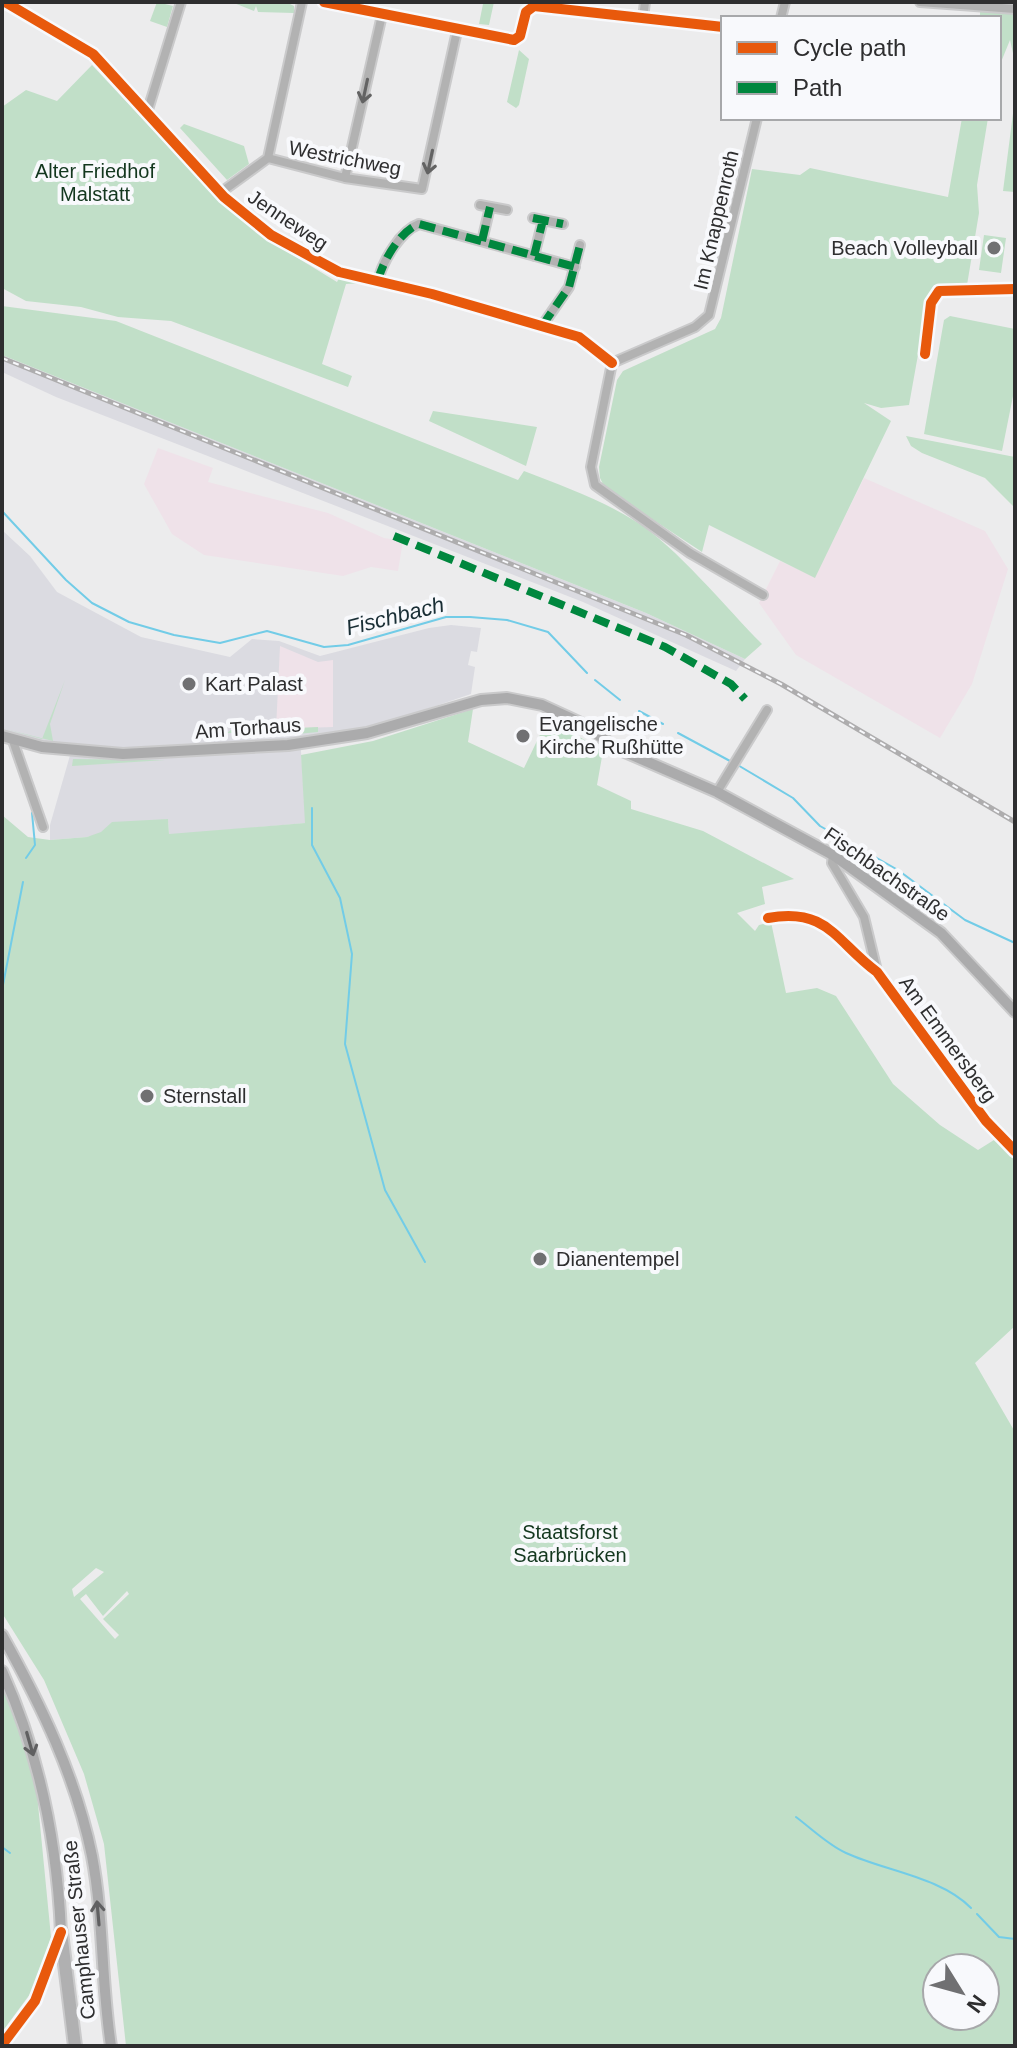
<svg xmlns="http://www.w3.org/2000/svg" width="1017" height="2048" font-family="Helvetica,sans-serif">
<style>
.built{fill:#dbdbe1}
.industrial{fill:#efe2e9}
.green{fill:#c1dfc8;fill-rule:evenodd}
.lines{fill:none;stroke-linecap:round;stroke-linejoin:round}
.stream{stroke:#72cce7;stroke-width:2}
.minor-casing{stroke:#cacacb;stroke-width:12}
.major-casing{stroke:#cacacb;stroke-width:14}
.highway-casing{stroke:#cacacb;stroke-width:16}
.minor{stroke:#b2b2b2;stroke-width:8}
.major{stroke:#ababac;stroke-width:10}
.highway{stroke:#b0b0b1;stroke-width:12}
.rail-casing{stroke:#aeadae;stroke-width:5}
.rail{stroke:#f8f9fc;stroke-width:2;stroke-dasharray:6;stroke-linecap:butt}
.quiet{stroke:#00873e;stroke-width:8;stroke-dasharray:16 8;stroke-linecap:butt}
.cycleway-casing{stroke:#f8f9fc;stroke-width:15}
.cycleway{stroke:#e8590c;stroke-width:10}
.oneway{stroke:#636363}
.oneway2{stroke:#606061}
.poi-dot{fill:#707072;stroke:#f8f9fc;stroke-width:3}
.labels{text-anchor:middle;dominant-baseline:central;stroke-width:8;stroke-linejoin:round;paint-order:stroke}
.street-label{font-size:20px;fill:#2e2e2f;stroke:#f8f9fc}
.park-label{font-size:20px;fill:#13371e;stroke:#f8f9fc}
.poi-label{font-size:20px;fill:#2e2e2f;stroke:#f8f9fc;text-anchor:start}
.water-label{font-size:22px;font-style:italic;fill:#192e35;stroke:#f8f9fc}
</style>
<rect width="100%" height="100%" fill="#ececed"/>
<path class="built" d="M2,355L646,613L745,659L736,671L583,602L56,397L2,372Z
M2,530L30,556L57,592L141,637L230,657L252,639L279,641L320,656L429,628L451,625L481,628L477,652L471,651L468,665L475,667L471,694L394,720L335,734L300,737L306,823L169,835L168,819L87,837L50,840V825L73,745L40,743L2,729Z"/>
<path class="industrial" d="M158,448L213,468L208,482L328,513L384,538L403,541L398,571L371,567L343,576L204,555L172,534L144,484Z
M864,478L985,531L1008,569L972,684L940,738L796,655L759,603L780,561L815,577Z
M280,646L318,662L333,660V727L276,729Z"/>
<path class="green" d="M157,2L173,6L167,27L150,21Z
M286,2L294,6V13L258,12L256,6L254,11L234,3Z
M475,2H494L489,25L479,24L483,4Z
M980,11L1015,14V62L1010,40L999,67V18H980Z
M519,50L529,59L519,105L516,108L507,102Z
M92,65L222,204L260,235L337,282L339,278L363,283L346,284L322,364L352,376L348,387L171,321L118,317L81,307L26,301L2,288V107L26,90L57,101Z
M1015,98V192L1003,191Z
M962,118H988L977,185L979,213L967,285H934L928,299L909,405L881,408L864,403L891,421L815,578L709,525L702,552L605,488L600,478L599,467L617,380L623,371L704,334L715,329L721,318L752,169L800,175L810,168L948,197Z
M184,124L244,146L249,164L227,180L180,128Z
M984,235L1006,238L1001,273L979,270Z
M2,306L116,321L518,480L524,471C562,486 600,499 635,521C676,546 726,608 762,644L745,659L646,613L2,355Z
M950,316L1015,329V386L1002,451L924,434L944,320Z
M433,411L537,427L526,466L429,421Z
M906,436L1015,457V508L985,478L922,453L911,446Z
M65,680L50,724L53,741L5,729L42,739Z
M473,709L468,742L524,768L548,718L603,751L597,785L631,801V809L703,831L794,879L762,887L765,904L737,913L755,931L759,925L771,922L786,993L817,988L836,996L893,1084L940,1125L978,1150L994,1140L1015,1158V1326L975,1363L1015,1432V2046H126L104,1844L84,1774L44,1680L2,1613V815L28,837L50,840L87,837L101,832L112,822L168,819L169,834L305,823L301,755L373,741ZM96,1568L104,1572L74,1597L72,1589ZM127,1591L129,1594L103,1619L119,1635L115,1639L80,1599L86,1594L103,1616ZM937,1968H985V2016H937Z
M251,727L269,728V737L239,738L238,733H227L231,730L250,733Z
M318,727V732L276,736V729Z
M73,759L165,760L72,766Z
M2,1682L25,1743L37,1794L51,1937L36,1986L2,2032Z"/>
<g class="lines">
<path class="stream" d="M2,511L66,580L92,603L129,622L174,635L220,643L267,631L324,647L348,645L446,617H470L507,620L548,632L587,673
M595,680L620,700
M639,711L663,724
M678,733L730,761
M736,764L793,798L820,826L898,870L965,920L1015,943
M312,808V845L340,898L352,954L345,1044L385,1190L425,1262
M26,858L35,845L32,813
M2,990L23,882
M796,1817C812,1829 828,1845 846,1853C885,1871 941,1877 971,1908
M2,1847L10,1853
M977,1914L999,1937L1015,1939"/>
<g class="minor-casing">
<path id="minor" d="M5,2L93,54L224,197L271,235L339,272L432,294L579,337L612,363
M324,2L514,40L520,36L526,12L534,6L723,27
M920,2L1015,9
M643,18L645,2
M781,18L785,2
M147,113L181,2
M268,158L345,178L422,189L457,31
M268,158L302,2
M345,178L382,15
M220,193L268,158
M480,205L507,210
M533,218L563,224
M482,241L490,207
M534,256L543,220
M378,280C383,261 400,231 419,224L575,267
M542,326L569,287L580,245
M925,354L931,303L939,291L1015,289
M612,363L591,467L595,485L690,553L763,595
M612,363L695,327L709,315L757,118
M13,741L43,827
M717,792L767,710
M833,855L832,863L864,917L877,971
M768,918C828,907 836,942 877,972L986,1121L1015,1151
M2,2045L35,2001L60,1936"/>
</g>
<g class="major-casing">
<path id="major" d="M2,736L42,747L123,754L288,745L367,733L481,700L507,698L542,705L581,723L618,749L717,792L833,855L941,933L1015,1012
M2,1635C41,1705 76,1777 92,1856C104,1919 101,1983 111,2046
M2,1671C39,1753 57,1842 61,1932"/>
</g>
<g class="highway-casing">
<path id="highway" d="M61,1932L75,2046"/>
</g>
<use href="#minor" class="minor"/>
<use href="#major" class="major"/>
<use href="#highway" class="highway"/>
<g class="rail-casing">
<path id="rail" d="M2,358L686,635L781,684L1015,822"/>
</g>
<use href="#rail" class="rail"/>
<path class="quiet" d="M533,218L563,224
M482,241L490,207
M534,256L543,220
M378,280C383,261 400,231 419,224L575,267
M542,326L569,287L580,245
M394,536L665,647L731,684L745,699"/>
<g class="cycleway-casing">
<path id="cycleway" d="M5,2L93,54L224,197L271,235L339,272L432,294L579,337L612,363
M324,2L514,40L520,36L526,12L534,6L723,27
M925,354L931,303L939,291L1015,289
M768,918C828,907 836,942 877,972L986,1121L1015,1151
M2,2045L35,2001L61,1932"/>
</g>
<use href="#cycleway" class="cycleway"/>
</g>
<defs><path id="oneway-shaft" d="M-6 0H5M1.5-3L5.5 0L1.5 3" fill="none" stroke-width="1.6" stroke-linecap="round" stroke-linejoin="round" transform="scale(2)"/></defs>
<g class="oneway">
<use href="#oneway-shaft" transform="translate(365 91) rotate(102)"/>
<use href="#oneway-shaft" transform="translate(430 162) rotate(102)"/>
</g>
<g class="oneway2">
<use href="#oneway-shaft" transform="translate(30 1744) rotate(74)"/>
<use href="#oneway-shaft" transform="translate(98 1913) rotate(-95)"/>
</g>
<g class="poi-dot">
<circle cx="994" cy="248" r="8"/>
<circle cx="189" cy="684" r="8"/>
<circle cx="523" cy="736" r="8"/>
<circle cx="147" cy="1096" r="8"/>
<circle cx="540" cy="1259" r="8"/>
</g>
<g class="labels">
<g class="street-label">
<text transform="translate(345 158) rotate(11)">Westrichweg</text>
<text transform="translate(288 220) rotate(34)">Jenneweg</text>
<text transform="translate(716 220) rotate(-77)">Im Knappenroth</text>
<text transform="translate(248 728) rotate(-4)">Am Torhaus</text>
<text transform="translate(887 874) rotate(35)">Fischbachstraße</text>
<text transform="translate(948 1039) rotate(54)">Am Emmersberg</text>
<text transform="translate(79 1930) rotate(-96)">Camphauser Straße</text>
</g>
<g class="park-label">
<text x="95" y="171">Alter Friedhof<tspan x="95" dy="23">Malstatt</tspan></text>
<text x="570" y="1532">Staatsforst<tspan x="570" dy="23">Saarbrücken</tspan></text>
</g>
<g class="poi-label">
<text x="978" y="248" text-anchor="end">Beach Volleyball</text>
<text x="205" y="684">Kart Palast</text>
<text x="539" y="724">Evangelische<tspan x="539" dy="23">Kirche Rußhütte</tspan></text>
<text x="163" y="1096">Sternstall</text>
<text x="556" y="1259">Dianentempel</text>
</g>
<g class="water-label">
<text transform="translate(395 616) rotate(-14)">Fischbach</text>
</g>
</g>
<rect width="1017" height="2048" fill="none" stroke="#2e2e2f" stroke-width="8"/>
<rect x="721" y="16" width="280" height="104" fill="#f8f9fc" stroke="#a7a8aa" stroke-width="2"/>
<rect x="737" y="42" width="40" height="12" fill="#e8590c" stroke="#a7a8aa" stroke-width="2"/>
<text x="793" y="56" font-size="24" fill="#2e2e2f">Cycle path</text>
<rect x="737" y="82" width="40" height="12" fill="#00873e" stroke="#a7a8aa" stroke-width="2"/>
<text x="793" y="96" font-size="24" fill="#2e2e2f">Path</text>
<g transform="translate(961 1992) rotate(127)"><circle r="38" fill="#f8f9fc" stroke="#a7a8aa" stroke-width="2"/>
<path d="M0-6L14 30L0 20L-14 30Z" fill="#707072"/>
<text y="-12" font-size="22" font-weight="bold" text-anchor="middle" fill="#2e2e2f">N</text>
</g>
</svg>
